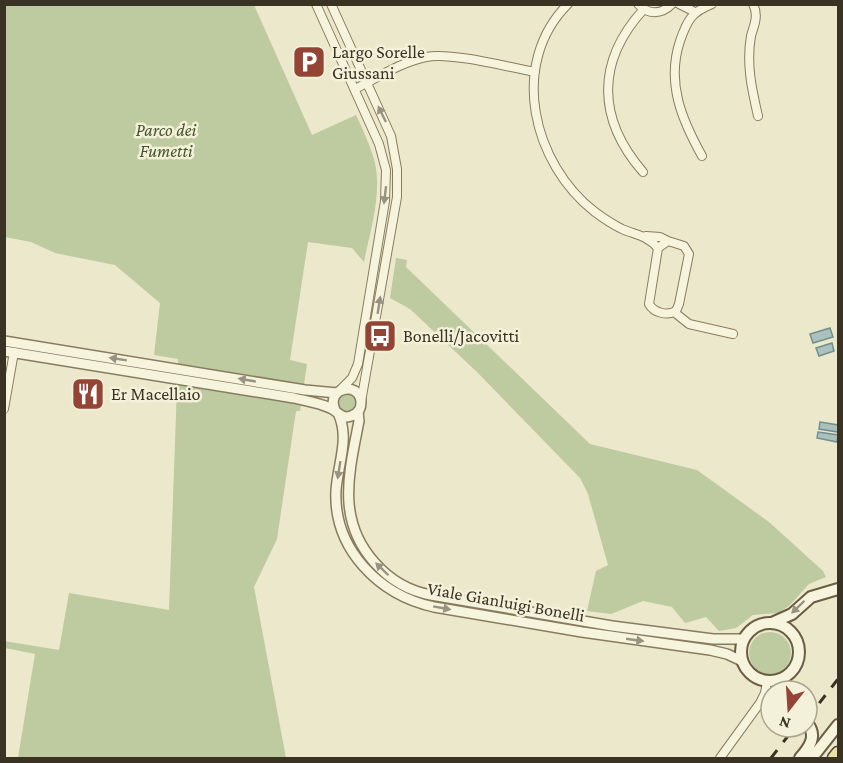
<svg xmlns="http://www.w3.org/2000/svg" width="843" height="763" font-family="'Crimson Pro',serif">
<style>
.green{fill:#beca9f}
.water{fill:#abc1be;stroke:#728f8d;stroke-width:1.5}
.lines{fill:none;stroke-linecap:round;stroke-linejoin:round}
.minor-casing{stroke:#887c60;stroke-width:10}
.tertiary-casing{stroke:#887c60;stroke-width:12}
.secondary-casing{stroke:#6a5d43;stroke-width:14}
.primary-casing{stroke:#564a34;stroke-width:15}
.minor{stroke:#f7f4de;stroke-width:8}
.tertiary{stroke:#f7f4de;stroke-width:9}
.secondary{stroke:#f7f4de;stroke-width:10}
.primary{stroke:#ebe1a7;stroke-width:12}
.rail{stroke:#3a3222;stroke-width:3;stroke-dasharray:10 10;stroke-linecap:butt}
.oneway{fill:#989380}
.labels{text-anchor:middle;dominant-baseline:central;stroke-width:5;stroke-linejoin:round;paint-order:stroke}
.poi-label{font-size:18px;fill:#3a3222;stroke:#f4f1da;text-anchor:start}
.park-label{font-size:18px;font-style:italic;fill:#43552b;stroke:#f4f1da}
.street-label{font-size:18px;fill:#3a3222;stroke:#f4f1da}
</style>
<rect width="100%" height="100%" fill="#ece8cb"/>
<path class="green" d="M5,5H254L312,135L356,115C363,130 371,147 375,163C382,195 370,231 364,262L352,248L308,242L290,360L307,364L300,411H296L277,539L254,587L286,758H18L35,654L5,648L4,641L59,650L69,593L169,610L178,359L154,355L160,303L115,265L55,253L31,242L5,237Z
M396,258L407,260L406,267L590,444L697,470L769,522L823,571L826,577L809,584L789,606L778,613L753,615L736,628L719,631L706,617L685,623L672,607L643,601L611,614L587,611L596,571L608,565L588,494L580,478L477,372L410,309L390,298Z
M338 403a9 9 0 1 1 18 0a9 9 0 1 1-18 0Z
M749 653a21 21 0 1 1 42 0a21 21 0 1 1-42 0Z"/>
<path class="water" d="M830,328L833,337L813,343L810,334Z
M832,343L834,351L819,356L816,348Z
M820,422L838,425V432L819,429Z
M818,432L838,435L837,442L817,438Z"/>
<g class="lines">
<g class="minor-casing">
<path id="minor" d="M316,4L379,144L386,170L385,201L358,364L352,378L340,390
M331,4L391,136L397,169V197L361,402
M568,4C508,64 533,164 595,212C603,218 612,224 622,229C636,235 648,236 658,248
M638,4C648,15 661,15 672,4
M679,4L695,12
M753,4C759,16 754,25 751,36C746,64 752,90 758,116
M355,89C377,78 401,62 426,57C451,52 508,67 535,72
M702,156C682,120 666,83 680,41C687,21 691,12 712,4
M643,172C597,119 596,62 643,10
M646,236L660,237L668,241
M668,241L684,246L689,254L679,304L676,311C667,316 654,313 649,304L658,248Z
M674,312L689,324L733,334
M4,409L14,352
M720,758L760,703L765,693L767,682"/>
</g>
<g class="tertiary-casing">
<path id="tertiary" d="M4,341L305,390L337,393
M4,351L294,398C306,401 319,403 330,408C336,410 339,416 346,417C349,417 352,416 355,414C359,412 361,407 361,402C360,381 325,387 335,410
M358,411L359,421C349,473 336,520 375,563C390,580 409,591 431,595L612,626L713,639H744
M338,413C350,438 338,463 336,490C333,549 379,595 434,607L582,632L710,650L727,654L742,661"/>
</g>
<g class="secondary-casing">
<path id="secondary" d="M741 652a29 29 0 1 1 58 0a29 29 0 1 1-58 0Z
M772,623L792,614L811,597L838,589
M800,758C809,748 818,736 807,723
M812,758L838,725"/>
</g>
<g class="primary-casing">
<path id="primary" d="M834,758L838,753"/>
</g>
<use href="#minor" class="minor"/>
<use href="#tertiary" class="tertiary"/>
<use href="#secondary" class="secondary"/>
<use href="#primary" class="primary"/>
<path class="rail" d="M807,719L838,679
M771,758L795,727"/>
</g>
<defs><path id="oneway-solid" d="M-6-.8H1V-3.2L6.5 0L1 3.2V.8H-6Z" transform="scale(1.5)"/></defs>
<g class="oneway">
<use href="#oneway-solid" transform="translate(382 114) rotate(-116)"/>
<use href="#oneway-solid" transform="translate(385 195) rotate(97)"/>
<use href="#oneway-solid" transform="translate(379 305) rotate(-81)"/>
<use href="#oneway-solid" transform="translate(118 359) rotate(-171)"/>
<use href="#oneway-solid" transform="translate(247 380) rotate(-170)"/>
<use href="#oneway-solid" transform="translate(339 470) rotate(99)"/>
<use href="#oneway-solid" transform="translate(382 569) rotate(-136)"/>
<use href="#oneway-solid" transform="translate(798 607) rotate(136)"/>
<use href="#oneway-solid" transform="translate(442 608) rotate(10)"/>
<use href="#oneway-solid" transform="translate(635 640) rotate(8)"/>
</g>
<defs>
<g id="parking-square" transform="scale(1.725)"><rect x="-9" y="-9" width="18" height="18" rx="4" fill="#934435" stroke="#f4f1da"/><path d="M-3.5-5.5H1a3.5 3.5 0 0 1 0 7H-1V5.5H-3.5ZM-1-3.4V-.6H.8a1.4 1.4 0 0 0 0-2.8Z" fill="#fff"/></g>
<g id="bus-square" transform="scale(1.725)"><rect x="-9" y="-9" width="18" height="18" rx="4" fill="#934435" stroke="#f4f1da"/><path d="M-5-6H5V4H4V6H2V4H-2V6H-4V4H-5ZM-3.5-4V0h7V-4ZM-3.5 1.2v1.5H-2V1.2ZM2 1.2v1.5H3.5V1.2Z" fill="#fff"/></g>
<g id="restaurant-square" transform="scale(1.725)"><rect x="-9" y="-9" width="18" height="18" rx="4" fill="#934435" stroke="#f4f1da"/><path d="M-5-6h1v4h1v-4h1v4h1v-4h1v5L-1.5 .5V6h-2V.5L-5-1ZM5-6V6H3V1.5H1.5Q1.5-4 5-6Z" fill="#fff"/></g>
</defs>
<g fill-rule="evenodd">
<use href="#parking-square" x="309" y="62"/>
<use href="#bus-square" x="380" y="336"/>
<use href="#restaurant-square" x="88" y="394"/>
</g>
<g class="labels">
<g class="poi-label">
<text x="332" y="52">Largo Sorelle<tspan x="332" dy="21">Giussani</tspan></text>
<text x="403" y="336">Bonelli/Jacovitti</text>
<text x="111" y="394">Er Macellaio</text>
</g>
<g class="park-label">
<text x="166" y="130">Parco dei<tspan x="166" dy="21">Fumetti</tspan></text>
</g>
<g class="street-label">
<text transform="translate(506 602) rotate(10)">Viale Gianluigi Bonelli</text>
</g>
</g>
<rect width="843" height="763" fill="none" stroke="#3a3222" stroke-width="12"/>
<g transform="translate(789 709) rotate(197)"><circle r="28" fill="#f4f1da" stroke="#aaa590" stroke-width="1.5"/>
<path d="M0-4.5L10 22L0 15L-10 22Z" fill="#934435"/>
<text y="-9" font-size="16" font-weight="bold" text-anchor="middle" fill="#3a3222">N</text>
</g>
</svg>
